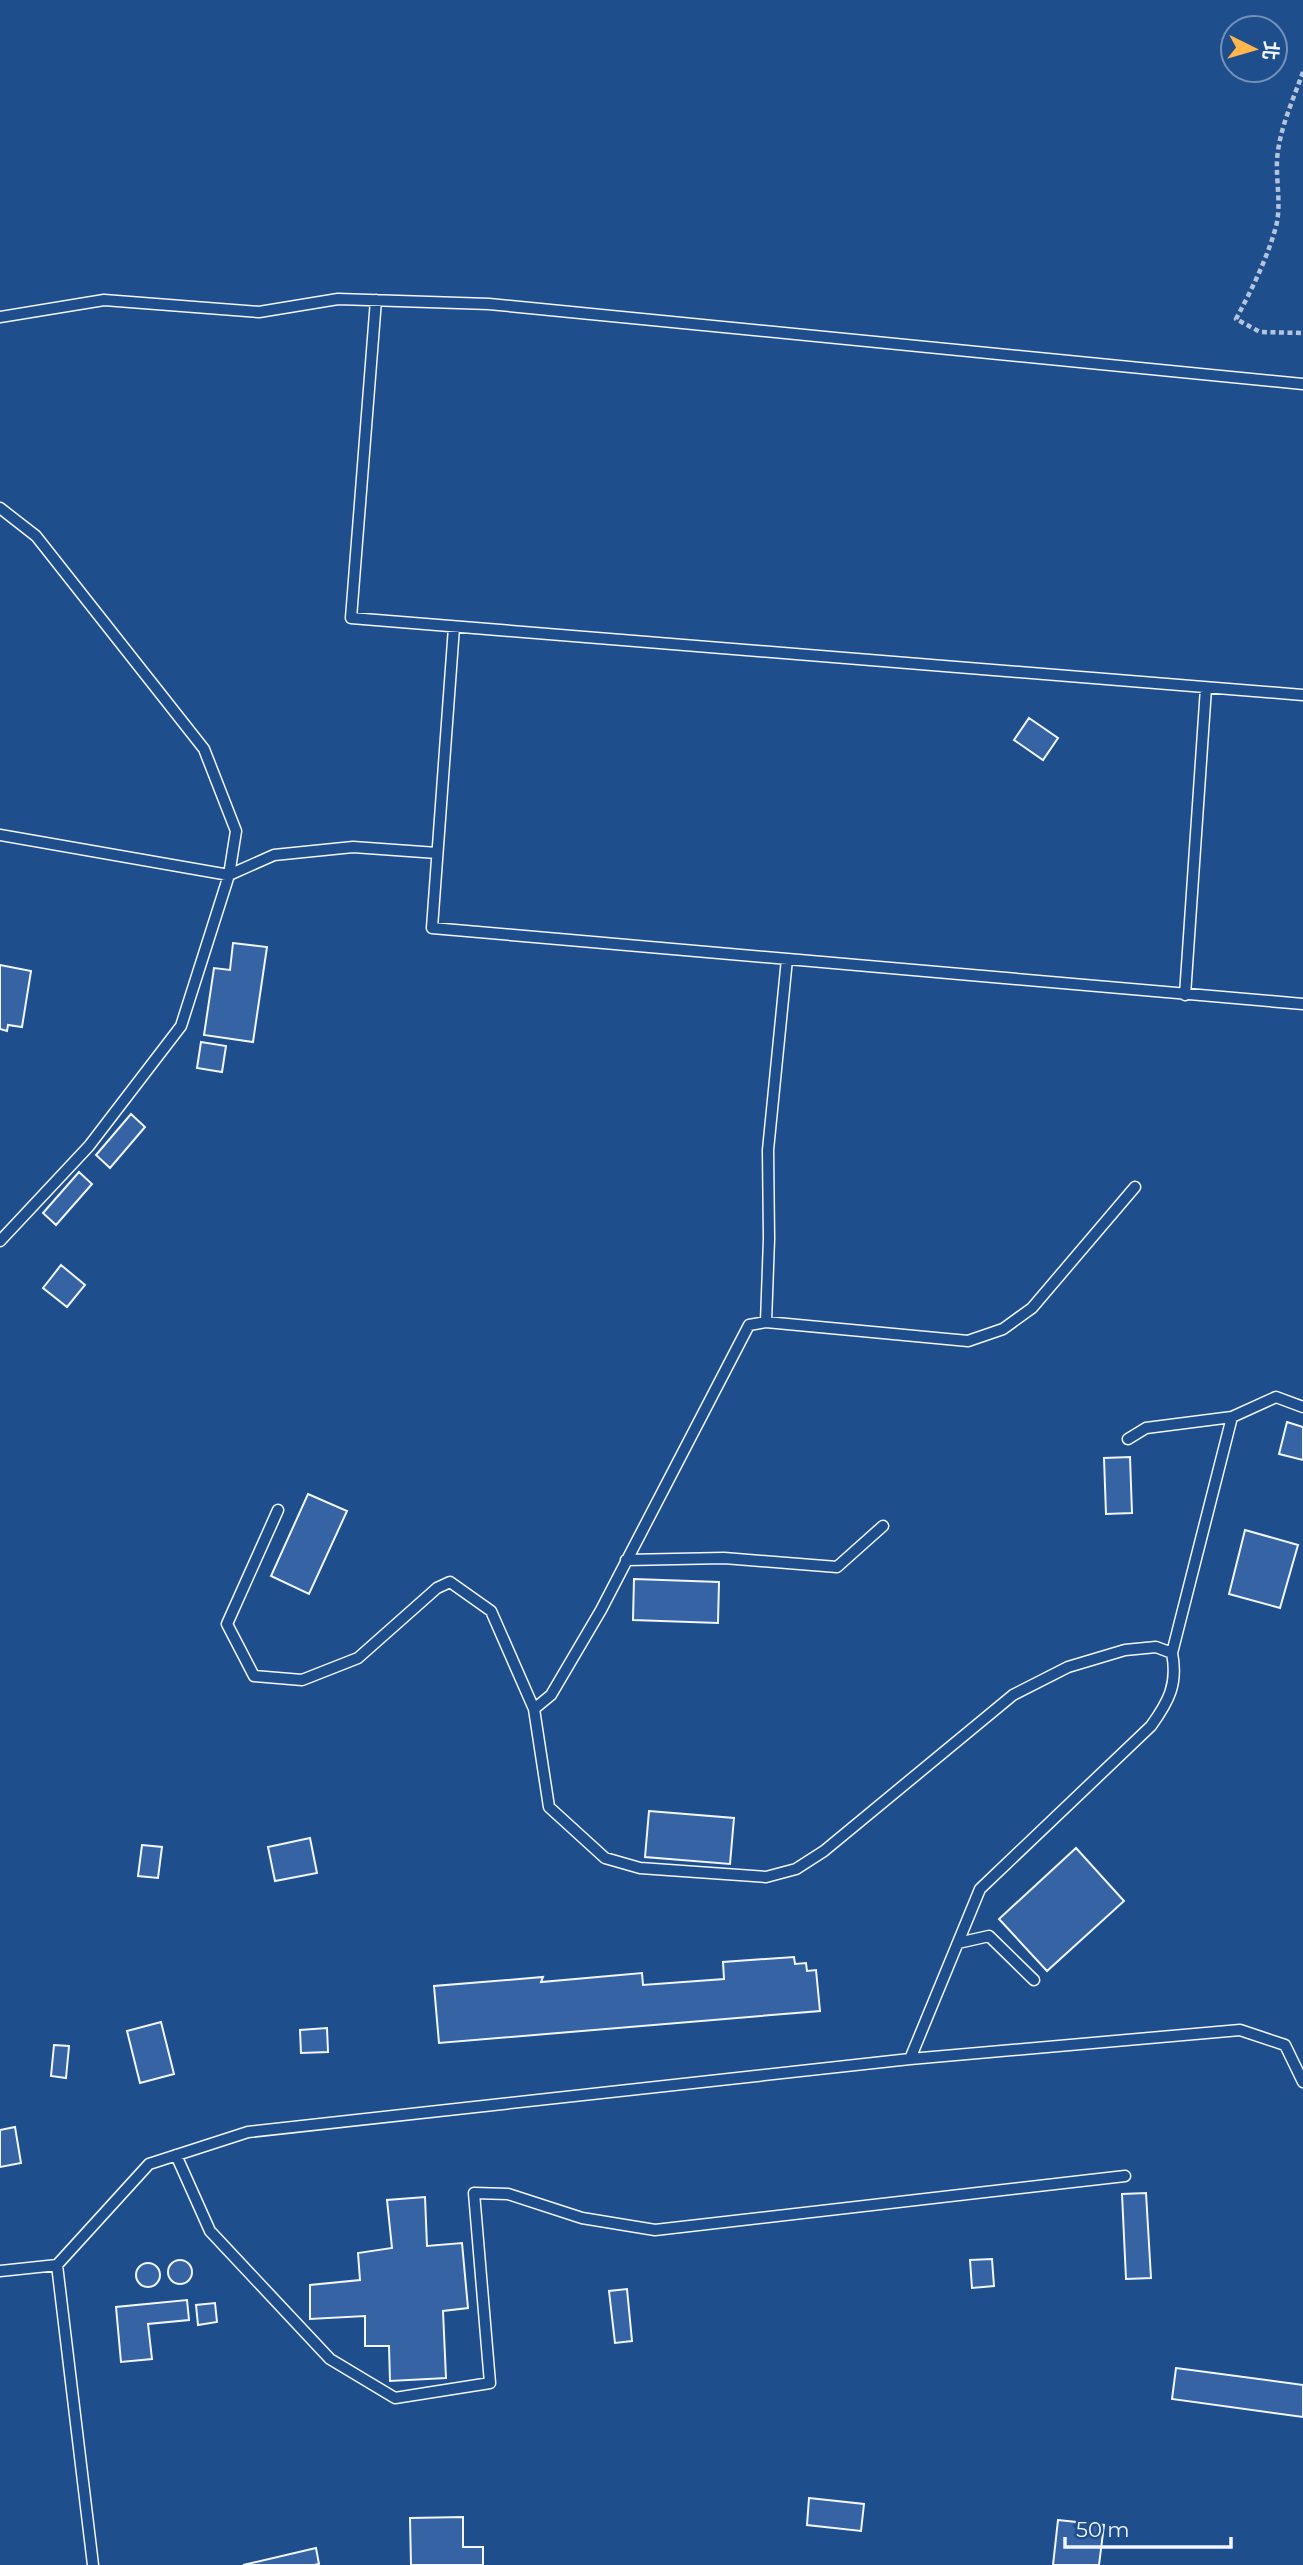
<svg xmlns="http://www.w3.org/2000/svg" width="1303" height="2565" font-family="Montserrat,'Noto Sans TC',sans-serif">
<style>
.building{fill:#3563a3;stroke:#f2f6ff;stroke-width:2}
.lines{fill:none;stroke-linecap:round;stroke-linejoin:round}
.service-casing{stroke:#f2f6ff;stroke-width:13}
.path{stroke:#b3c4dc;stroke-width:4.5;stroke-dasharray:5 3.5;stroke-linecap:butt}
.service{stroke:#1f4e8c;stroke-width:10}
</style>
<rect width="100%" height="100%" fill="#1f4e8c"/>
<path class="building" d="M1029,718L1058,738L1043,760L1014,740Z
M233,943L267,947L253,1042L204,1035L214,968L230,970Z
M0,965L31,971L22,1027L8,1025L7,1031L0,1029Z
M201,1042L226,1046L222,1072L197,1068Z
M131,1114L145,1127L110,1168L96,1155Z
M79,1172L92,1184L56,1225L43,1213Z
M61,1265L85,1285L67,1307L43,1288Z
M1287,1422L1303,1427V1460L1279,1454Z
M1130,1457L1132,1513L1106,1514L1104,1458Z
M308,1494L347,1511L309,1594L271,1576Z
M1245,1530L1298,1545L1280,1608L1229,1594Z
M634,1579L719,1582L718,1623L633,1620Z
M649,1811L734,1818L730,1864L645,1857Z
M310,1838L317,1873L275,1881L268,1847Z
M142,1845L162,1847L158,1878L138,1876Z
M1076,1848L1124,1901L1047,1971L999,1919Z
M794,1957L795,1964L806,1963L807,1971L816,1970L820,2011L439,2043L434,1986L543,1977L541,1982L642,1973L643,1985L724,1979L723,1962Z
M161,2022L174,2074L140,2083L127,2031Z
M327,2028L328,2052L301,2053L300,2030Z
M54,2045L69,2046L66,2078L51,2076Z
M15,2127L21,2163L0,2167V2130Z
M1146,2193L1151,2278L1126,2279L1122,2194Z
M425,2197L427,2246L462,2243L468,2308L443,2311L446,2378L390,2381L389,2346H365V2316L310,2319V2285L360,2280L358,2253L392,2248L387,2200Z
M992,2259L994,2286L972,2288L970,2260Z
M168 2272a12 12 0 1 1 24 0a12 12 0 1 1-24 0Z
M136 2275a12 12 0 1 1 24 0a12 12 0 1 1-24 0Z
M627,2289L632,2341L615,2343L609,2291Z
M187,2300L189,2320L148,2324L152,2359L121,2362L116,2307Z
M215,2303L217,2322L198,2325L196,2305Z
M1176,2368L1303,2385V2417L1172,2399Z
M809,2498L864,2504L861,2531L807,2525Z
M463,2517V2547H483V2565H411L410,2518Z
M1058,2520L1104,2525L1099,2565H1053Z
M316,2548L319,2564L314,2565H243Z"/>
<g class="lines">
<g class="service-casing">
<path id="service" d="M376,300L351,618L1303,695
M0,317L104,300L259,312L338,299L489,304L1303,384
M0,508L36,536L204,749L236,831L229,875L181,1026L89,1146L0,1241
M454,627L432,928L1303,1004
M0,835L229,875L274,855L353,847L437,853
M1185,995L1206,688
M766,1322L769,1239L768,1150L787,959
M1128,1439L1146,1428L1232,1417
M278,1510L227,1624L254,1676L302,1680L358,1658L437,1588L450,1582L491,1611L534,1709L549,1807L605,1858L640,1868L766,1877L796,1869L824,1851L1013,1695L1068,1667L1125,1650L1156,1647L1172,1653C1178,1684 1169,1701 1151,1726L980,1889L910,2059
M626,1560L724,1558L837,1567L883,1526
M1172,1653L1232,1417L1276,1397L1303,1407
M534,1709L551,1695L601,1610L749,1325L766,1322L968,1341L1003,1329L1032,1308L1135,1187
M958,1943L989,1936L1034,1980
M176,2155L210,2231L330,2359L395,2398L490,2383L474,2193L508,2194L582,2218L655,2230L1125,2176
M0,2271L57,2265
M93,2565L57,2265L149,2164L248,2132L910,2059L1240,2030L1285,2045L1303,2082"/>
</g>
<path class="path" d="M1303,72C1293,100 1279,130 1277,160C1276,183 1282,208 1275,230C1266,261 1251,291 1236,319L1260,332L1303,333"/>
<use href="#service" class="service"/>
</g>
<g transform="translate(1254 49) rotate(95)"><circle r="33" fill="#1f4e8c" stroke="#7391ba" stroke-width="2"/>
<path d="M0-5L12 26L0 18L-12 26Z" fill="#ffb74d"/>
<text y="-10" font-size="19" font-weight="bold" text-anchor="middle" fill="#f2f6ff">北</text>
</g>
<path d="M1065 2537v10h166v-10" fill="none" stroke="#f2f6ff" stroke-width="3.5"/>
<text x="1076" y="2537" font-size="21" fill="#f2f6ff" stroke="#1f4e8c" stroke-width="5" paint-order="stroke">50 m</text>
</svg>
